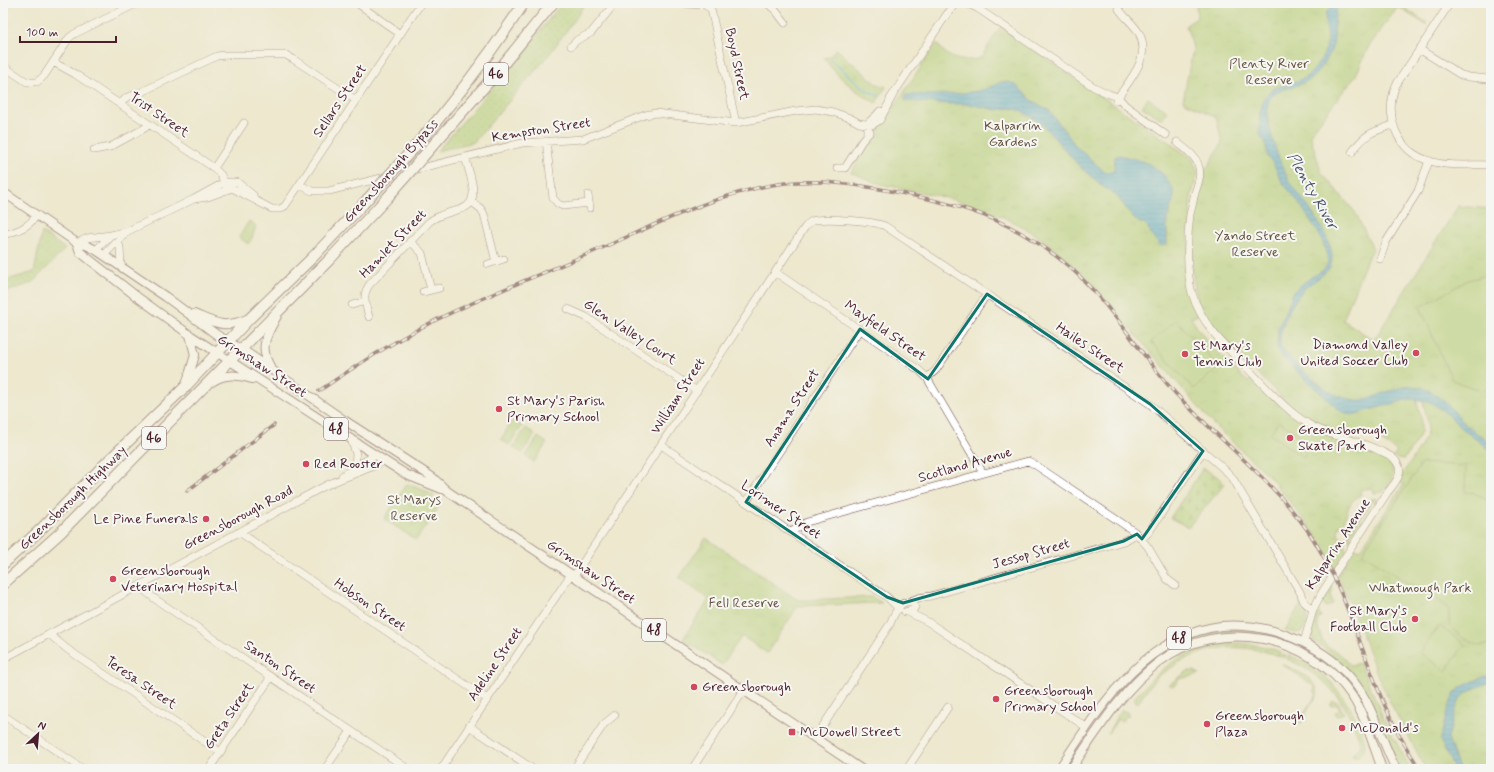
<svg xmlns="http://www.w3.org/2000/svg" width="1494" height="772" font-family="Mynerve,sans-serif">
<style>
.grass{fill:url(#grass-dots);stroke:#7b7650}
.cemetery{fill:url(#cemetery-stones);stroke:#7b7650}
.park{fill:url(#park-tufts);stroke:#7b7650}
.garden{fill:#accd75;stroke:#7b7650}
.water{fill:url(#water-rules);stroke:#4e637c}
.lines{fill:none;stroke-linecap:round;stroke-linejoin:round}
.stream{stroke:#51a7ce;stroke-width:2}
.minor-casing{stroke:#623d43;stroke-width:8}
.major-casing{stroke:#623d43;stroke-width:10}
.highway-casing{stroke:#623d43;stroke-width:12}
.minor{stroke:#fff;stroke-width:7}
.major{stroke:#fff;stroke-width:8}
.highway{stroke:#fff;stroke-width:10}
.rail-casing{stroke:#4a1f2b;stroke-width:3.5}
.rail{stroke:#f6f6f2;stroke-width:2;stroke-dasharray:6;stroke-linecap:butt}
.highway-bridge-casing{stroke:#623d43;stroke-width:12;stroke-linecap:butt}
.highway-bridge{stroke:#fff;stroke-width:10}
.marked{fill:none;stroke:#0f766e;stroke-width:3;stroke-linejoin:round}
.poi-dot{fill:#d1495b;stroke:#f6f6f2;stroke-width:1.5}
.labels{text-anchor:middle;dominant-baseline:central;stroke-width:4;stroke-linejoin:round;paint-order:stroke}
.shield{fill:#f6f6f2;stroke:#7e6067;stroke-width:1}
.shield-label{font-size:13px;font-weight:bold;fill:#4a1f2b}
.street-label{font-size:14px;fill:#4a1f2b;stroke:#f6f6f2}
.park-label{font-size:14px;fill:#675341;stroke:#f6f6f2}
.poi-label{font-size:14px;fill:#4a1f2b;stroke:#f6f6f2;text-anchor:start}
.water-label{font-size:15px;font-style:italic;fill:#4d556c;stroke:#f6f6f2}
</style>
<defs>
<pattern id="grass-dots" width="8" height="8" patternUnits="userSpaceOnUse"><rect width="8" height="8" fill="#accd75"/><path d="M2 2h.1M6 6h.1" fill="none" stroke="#96b065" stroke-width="1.8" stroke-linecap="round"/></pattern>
<pattern id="cemetery-stones" width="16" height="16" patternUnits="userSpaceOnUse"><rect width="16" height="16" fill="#accd75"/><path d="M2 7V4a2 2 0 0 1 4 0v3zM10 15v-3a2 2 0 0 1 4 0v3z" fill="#96b065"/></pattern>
<pattern id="park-tufts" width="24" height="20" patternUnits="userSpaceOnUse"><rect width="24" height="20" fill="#accd75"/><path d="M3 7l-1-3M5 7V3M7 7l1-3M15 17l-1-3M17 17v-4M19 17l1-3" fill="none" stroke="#96b065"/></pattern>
<pattern id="water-rules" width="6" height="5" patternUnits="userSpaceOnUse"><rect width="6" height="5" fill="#51a7ce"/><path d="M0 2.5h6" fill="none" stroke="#4587a7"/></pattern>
</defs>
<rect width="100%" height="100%" fill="#f6f6f2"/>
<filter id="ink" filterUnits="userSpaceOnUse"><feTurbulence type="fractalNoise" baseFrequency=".025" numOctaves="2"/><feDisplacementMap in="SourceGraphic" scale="8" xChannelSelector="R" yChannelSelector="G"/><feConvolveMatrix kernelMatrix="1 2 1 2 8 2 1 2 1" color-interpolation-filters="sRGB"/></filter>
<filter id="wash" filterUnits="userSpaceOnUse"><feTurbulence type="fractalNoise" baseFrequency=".012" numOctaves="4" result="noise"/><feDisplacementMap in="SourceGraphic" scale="16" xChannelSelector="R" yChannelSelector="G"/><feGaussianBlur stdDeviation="0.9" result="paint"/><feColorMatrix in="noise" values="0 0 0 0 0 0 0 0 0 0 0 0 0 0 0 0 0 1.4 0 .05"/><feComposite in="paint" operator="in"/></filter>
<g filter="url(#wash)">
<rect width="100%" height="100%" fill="#ede8ce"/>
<path class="grass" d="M562,3H585L576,18L547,57L474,142L437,151L520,56Z
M42,232L65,249L32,283L3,293V281L34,272Z
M1375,498L1377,499V503L1372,500L1350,535L1353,539L1350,541L1348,537L1349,523L1352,524L1366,504L1364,501Z
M1331,585L1333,589L1331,595L1333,604L1326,607L1320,603Z
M1301,604L1308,612C1306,629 1304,638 1285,630Z
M1317,608L1321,617L1318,618L1317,625L1323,642L1329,648L1339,653L1350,665L1360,663L1385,722L1411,769L1400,768L1392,752L1373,704L1367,692L1358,680L1343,664L1313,640L1312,633Z
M1228,643C1246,643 1264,645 1281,652V654L1286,656L1285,658C1246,643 1207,643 1172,667C1166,671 1162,673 1157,677C1150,685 1144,694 1139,702L1137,703L1135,700V697C1162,666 1186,647 1228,643Z
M1289,655C1303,661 1317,669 1328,679C1339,690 1387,754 1353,757L1352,755L1361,745C1348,703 1328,677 1287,659Z"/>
<path class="cemetery" d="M1203,468L1218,477L1225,484L1188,527L1170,518Z"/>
<path class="park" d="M1196,3H1401L1400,5L1427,23L1426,25L1398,7L1369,46L1356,75L1310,134L1321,172L1355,212L1373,249L1369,254L1343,320L1374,340L1458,206L1491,209V769H1426L1392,706L1378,676L1348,598L1340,582L1336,578L1355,548L1360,550L1404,484L1399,481C1402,471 1407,468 1412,460C1433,429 1430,427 1420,392H1414L1421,418V431L1420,435L1406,457C1402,461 1399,460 1394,457L1397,451C1380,439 1362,432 1341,427L1339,433C1321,428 1307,420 1292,408L1213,328L1198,303L1192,272V231L1194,209L1205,178L1204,167L1207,168L1222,143L1216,117L1183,101L1193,48L1186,25L1197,18Z
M1000,27L1192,158L1198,172L1191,198L1187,286L1191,301L1198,315L1191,318C1206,343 1227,362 1248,382L1253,378L1286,410L1378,454C1395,465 1398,475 1383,492L1374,493L1373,488L1360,490L1361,495C1350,498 1344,516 1344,526H1338L1339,537H1343L1346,551L1333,570L1330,565L1331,562L1315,534L1270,477L1214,425L1129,327C1112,311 1099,291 1083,275C1065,258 1047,241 1026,229C986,205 939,195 894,187C885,185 876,183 868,180C862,177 858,174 851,173L860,157L937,43C948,60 961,63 981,58Z
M836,49L877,84L886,87L876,103C856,92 837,77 824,58L829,57Z
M249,221L256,226L252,238L248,244L239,237Z
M407,484L421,489L434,495L432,499L440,505L416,540L384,519Z
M706,538L798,600L872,597L882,603L798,606L767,653L742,636L722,665L683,639L709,599L679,578Z"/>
<path class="garden" d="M1148,98L1167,111L1162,119L1142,107Z
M1491,274V391L1476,389L1452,380L1420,307L1468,280Z
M1176,320L1219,367L1194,389L1151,342Z
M513,420L522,426L509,445L501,439Z
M1279,421L1310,443L1304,451L1306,453L1303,457L1270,434Z
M526,428L535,434L522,453L513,447Z
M538,437L547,443L534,462L526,456Z
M1422,463L1466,466L1465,492L1474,493L1491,502V644L1479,646L1463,638L1451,628L1449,621V611L1446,606L1422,587L1409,584L1362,553Z
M1439,626L1465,644L1446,671L1420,653Z
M1238,629L1262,632L1283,638L1282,641C1241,625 1190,630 1156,659C1138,675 1122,694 1104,711L1097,721L1095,720C1135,671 1170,631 1238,629Z
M1282,664C1292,669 1322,680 1317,695C1316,699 1312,702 1310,706C1307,711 1303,716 1302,722L1298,723L1317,694L1313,691L1315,688L1314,686Z
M1330,664H1331C1340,672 1349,681 1356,691C1367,708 1372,729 1379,747L1377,748L1355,695Z
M1188,671H1194L1200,674L1179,679L1174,686L1168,685Z
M1333,701L1338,702L1344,713L1337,716L1335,712L1340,710L1337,704L1332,706L1330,705Z
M1122,710L1128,713V716H1126L1122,721L1118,719L1108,733L1117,716Z"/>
<path class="water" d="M1334,3H1339C1333,15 1335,26 1334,39C1333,52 1323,67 1314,76C1302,89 1272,86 1268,104C1265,122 1279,162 1288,178C1300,198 1339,241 1331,265C1328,274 1311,282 1304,289C1294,299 1275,333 1281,347C1282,349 1285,353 1287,355C1296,366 1326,392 1339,396C1344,398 1353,400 1359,400C1380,398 1401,381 1423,388C1441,394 1454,412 1466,425C1474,432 1483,437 1491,442V451L1465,431L1441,409L1428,401L1410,399L1352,415L1340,411L1291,366L1278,352L1277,346L1278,328L1294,291L1307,280L1325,269L1328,262L1325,247L1319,234L1299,203L1282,182L1273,163L1268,158L1265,142L1260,135L1259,131L1260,112L1263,99L1272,89L1302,79L1309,75L1315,68L1323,56L1327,45L1328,37L1325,20L1326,13Z
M1002,82H1009L1016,85L1033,101L1049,110L1076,146L1105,172L1114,171L1115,157L1119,155L1139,160L1149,164L1163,174L1172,187L1174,193V198L1167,219V245L1161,246L1154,239L1148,228L1143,223H1140L1134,219L1116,195L1105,188L1082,169L1042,124L1022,111L1011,108L997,110L968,104H950L905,101V95C932,94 959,96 985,89C991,87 996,83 1002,82Z
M1491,674V682L1475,688L1461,697L1455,712L1448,738L1458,766L1461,769H1454L1440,740C1444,726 1448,697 1460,688C1469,682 1480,679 1491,674Z"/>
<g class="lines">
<path class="stream" d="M831,60L866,90L879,96"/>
</g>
</g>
<g filter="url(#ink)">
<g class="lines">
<g class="minor-casing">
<path id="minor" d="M357,3L400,34
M667,3L705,5L711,9L736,123
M767,3L776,11L785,23
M966,3L977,8L1094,87L1109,94L1118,97L1125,105L1166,135
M1450,3L1396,85C1384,115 1396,152 1430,161C1449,167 1471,164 1491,165
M571,46L577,40L591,33L615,3
M1419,49L1461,75L1469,77L1488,79
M53,62L75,74L214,168L221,175L227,189
M3,66L27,82H37L44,76L69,38L74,34L138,3
M890,99L947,14L957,3
M1116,100C1129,81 1152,57 1139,33C1134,24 1125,18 1119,9
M120,104L127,97L137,94L217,56L225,55H286L293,59L356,100
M867,135C866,118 871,123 880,111
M546,141L553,198L558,204L563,206L589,203
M1177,142C1185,149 1195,155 1198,164C1202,175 1198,183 1195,193C1193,200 1192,208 1190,214C1187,236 1186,272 1192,293C1201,324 1225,346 1247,368C1266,387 1286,411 1310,425C1331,437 1355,439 1378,450C1384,453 1392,455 1396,461C1405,473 1395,483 1387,493L1321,594L1313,610L1304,642
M94,150L110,147L145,128L149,124
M1352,152C1366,133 1372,132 1393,125
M214,168L244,123
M837,168H845L862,141L870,132
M300,185L312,191H329L522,143L583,139L645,115L656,113L736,123L796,111L816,109L833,112L850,118L859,123L872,125L880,120L893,95
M588,195L590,208
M194,199L208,197L232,188L272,209H280L285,206L421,3
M472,202L481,209L484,214L496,262
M3,235C17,231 28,228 37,215
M410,241L422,253L431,290
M118,242L120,247L121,267
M77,243L87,238L111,235
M96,250L111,235L128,231L194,199L225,182H237L253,195
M104,255L128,231
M1380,259L1386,242L1418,191L1429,161
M488,264L504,259
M775,272L919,370L927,378L983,473
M423,292L439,288
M352,305L365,301
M568,309L586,317L697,391
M369,317C366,305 361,295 370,284L429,222C439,214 449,213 461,209C483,203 469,173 465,157
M927,378L936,370L987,294
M351,439L356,454L355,467
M661,445L887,597L899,609
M342,476L355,467L375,455
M746,502L860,329
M239,532L487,699
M791,532L807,522L1028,461L1034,464L1135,532L1148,547L1167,579L1175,585
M1142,539L1149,532L1203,451
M574,576L803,230C806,226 808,223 812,221C823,217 874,221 885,226L1150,404L1225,470L1232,477L1300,592L1304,602L1313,610
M139,586L155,599L408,769
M908,602L918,598L931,596L1124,541L1133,536L1136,533
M908,612L928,622L1086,727
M49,634L67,649L220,752
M3,659L321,488C342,477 364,472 384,461
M3,715L83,769
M469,726L533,769
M815,738L890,624C894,614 901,597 914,603L915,607L913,610L905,612
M209,769L271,677
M325,769L351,731
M441,769L571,574
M574,769L604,724L615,715
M692,769L744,690
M907,769L948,707"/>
</g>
<g class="major-casing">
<path id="major" d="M3,192L77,243L86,245L96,250L166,297L217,335L249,354L344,420L432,477L447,491L861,769
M77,243L80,252L136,296L190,335L391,465L407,475L442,489
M194,314C216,323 223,329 247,319
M271,368C258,347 267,335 277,316
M212,382C225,373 237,375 252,379
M186,385L195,355L190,335
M1059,769C1099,709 1142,636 1221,626C1242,624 1263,627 1283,634C1311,644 1336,659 1354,682C1374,708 1381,740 1396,769
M1071,769C1097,731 1122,690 1159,662C1218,616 1311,635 1352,696C1366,718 1373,745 1382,769"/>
</g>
<g class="highway-casing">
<path id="highway" d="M435,143L493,77L553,3
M413,149C453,103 490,54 524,3
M3,564L40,530L111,458L186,386L249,319L312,258L363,204
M3,584L60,533L331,258L387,198"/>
</g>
<use href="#minor" class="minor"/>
<use href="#major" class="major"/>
<use href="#highway" class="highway"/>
<g class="rail-casing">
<path id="rail" d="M319,391C355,366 391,343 430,323C486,295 545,273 602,248C659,223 722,191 785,183C826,179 866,186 906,194C949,203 991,214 1028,237C1051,251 1072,267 1090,287C1121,320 1145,360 1176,394C1220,441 1273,480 1310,534C1345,587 1360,649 1385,706C1395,728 1406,749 1420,769
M187,491L274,425"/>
</g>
<use href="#rail" class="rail"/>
<g class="highway-bridge-casing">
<path id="highway-bridge" d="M387,198L435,143
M363,204L413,149"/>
</g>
<use href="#highway-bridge" class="highway-bridge"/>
</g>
</g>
<path d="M0 0H1494V772H0ZM987,294L1150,404L1203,451L1142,539L1137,534L1124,541L903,603L887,597L746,502L860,329L928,379Z" fill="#ede8ce" fill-opacity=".55" fill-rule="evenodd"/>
<path class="marked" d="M987,294L1150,404L1203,451L1142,539L1137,534L1124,541L903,603L887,597L746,502L860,329L928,379Z"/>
<g class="poi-dot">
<circle cx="1416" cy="353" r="4"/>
<circle cx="1185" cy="354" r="4"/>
<circle cx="499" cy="409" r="4"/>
<circle cx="1290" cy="438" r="4"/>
<circle cx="306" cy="464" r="4"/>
<circle cx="206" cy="519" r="4"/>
<circle cx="113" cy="579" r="4"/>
<circle cx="1415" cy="619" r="4"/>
<circle cx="694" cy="687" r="4"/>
<circle cx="996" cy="699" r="4"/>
<circle cx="1207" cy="724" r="4"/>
<circle cx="1342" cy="728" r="4"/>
<rect x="788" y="728" width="8" height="8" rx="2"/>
</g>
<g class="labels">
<g class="shield">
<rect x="484" y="63" width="24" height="22" rx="3"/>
<rect x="324" y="418" width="24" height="22" rx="3"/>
<rect x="142" y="427" width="24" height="22" rx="3"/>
<rect x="642" y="619" width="24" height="22" rx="3"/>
<rect x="1167" y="627" width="24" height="22" rx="3"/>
</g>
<g class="shield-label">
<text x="496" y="74">46</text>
<text x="336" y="429">48</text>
<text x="154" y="438">46</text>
<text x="654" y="630">48</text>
<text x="1179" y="638">48</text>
</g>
<g class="street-label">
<text transform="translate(737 64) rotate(78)">Boyd Street</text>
<text transform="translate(340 101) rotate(-56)">Sellars Street</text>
<text transform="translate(159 115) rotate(34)">Trist Street</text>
<text transform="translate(541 130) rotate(-9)">Kempston Street</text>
<text transform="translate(391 171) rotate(-48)">Greensborough Bypass</text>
<text transform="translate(393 244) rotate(-46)">Hamlet Street</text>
<text transform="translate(885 331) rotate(35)">Mayfield Street</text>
<text transform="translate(630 332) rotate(33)">Glen Valley Court</text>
<text transform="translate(1090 348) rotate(34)">Hailes Street</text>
<text transform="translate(262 366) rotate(33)">Grimshaw Street</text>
<text transform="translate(678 396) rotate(-57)">William Street</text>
<text transform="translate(792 408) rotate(-57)">Anama Street</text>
<text transform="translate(965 465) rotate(-16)">Scotland Avenue</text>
<text transform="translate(73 498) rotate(-44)">Greensborough Highway</text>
<text transform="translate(781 510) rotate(34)">Lorimer Street</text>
<text transform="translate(238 518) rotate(-28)">Greensborough Road</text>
<text transform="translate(1338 544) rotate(-57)">Kalparrin Avenue</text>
<text transform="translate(1031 554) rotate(-16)">Jessop Street</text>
<text transform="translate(591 572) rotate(34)">Grimshaw Street</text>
<text transform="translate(370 605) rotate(34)">Hobson Street</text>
<text transform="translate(495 664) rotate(-56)">Adeline Street</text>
<text transform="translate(280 667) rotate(34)">Santon Street</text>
<text transform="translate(141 683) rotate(34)">Teresa Street</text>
<text transform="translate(229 716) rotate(-56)">Greta Street</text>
</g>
<g class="park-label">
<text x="1269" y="64">Plenty River<tspan x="1269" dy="16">Reserve</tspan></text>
<text x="1013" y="126">Kalparrin<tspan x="1013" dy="16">Gardens</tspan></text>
<text x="1255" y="236">Yando Street<tspan x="1255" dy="16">Reserve</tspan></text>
<text x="414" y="500">St Marys<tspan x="414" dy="16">Reserve</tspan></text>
<text x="1420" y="588">Whatmough Park</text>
<text x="744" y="603">Fell Reserve</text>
</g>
<g class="poi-label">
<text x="1408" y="345" text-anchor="end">Diamond Valley<tspan x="1408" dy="16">United Soccer Club</tspan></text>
<text x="1193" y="346">St Mary's<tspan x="1193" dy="16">Tennis Club</tspan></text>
<text x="507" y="401">St Mary's Parish<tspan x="507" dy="16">Primary School</tspan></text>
<text x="1298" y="430">Greensborough<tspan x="1298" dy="16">Skate Park</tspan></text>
<text x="314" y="464">Red Rooster</text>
<text x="198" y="519" text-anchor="end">Le Pine Funerals</text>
<text x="121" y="571">Greensborough<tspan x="121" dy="16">Veterinary Hospital</tspan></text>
<text x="1407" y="611" text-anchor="end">St Mary's<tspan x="1407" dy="16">Football Club</tspan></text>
<text x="702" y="687">Greensborough</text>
<text x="1004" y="691">Greensborough<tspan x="1004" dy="16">Primary School</tspan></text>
<text x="1215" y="716">Greensborough<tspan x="1215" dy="16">Plaza</tspan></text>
<text x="1350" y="728">McDonald's</text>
<text x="800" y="732">McDowell Street</text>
</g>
<g class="water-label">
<text transform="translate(1312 191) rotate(60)">Plenty River</text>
</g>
</g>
<rect width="1494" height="772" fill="none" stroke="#f6f6f2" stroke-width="16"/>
<g transform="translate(38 734) rotate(26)" stroke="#f6f6f2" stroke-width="3" paint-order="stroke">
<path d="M0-3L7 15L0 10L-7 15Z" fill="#4a1f2b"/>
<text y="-6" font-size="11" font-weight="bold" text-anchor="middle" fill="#4a1f2b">N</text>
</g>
<path d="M20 36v6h96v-6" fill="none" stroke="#4a1f2b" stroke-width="2"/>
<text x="26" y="36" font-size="12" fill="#4a1f2b" stroke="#f6f6f2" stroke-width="3" paint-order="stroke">100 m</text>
</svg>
